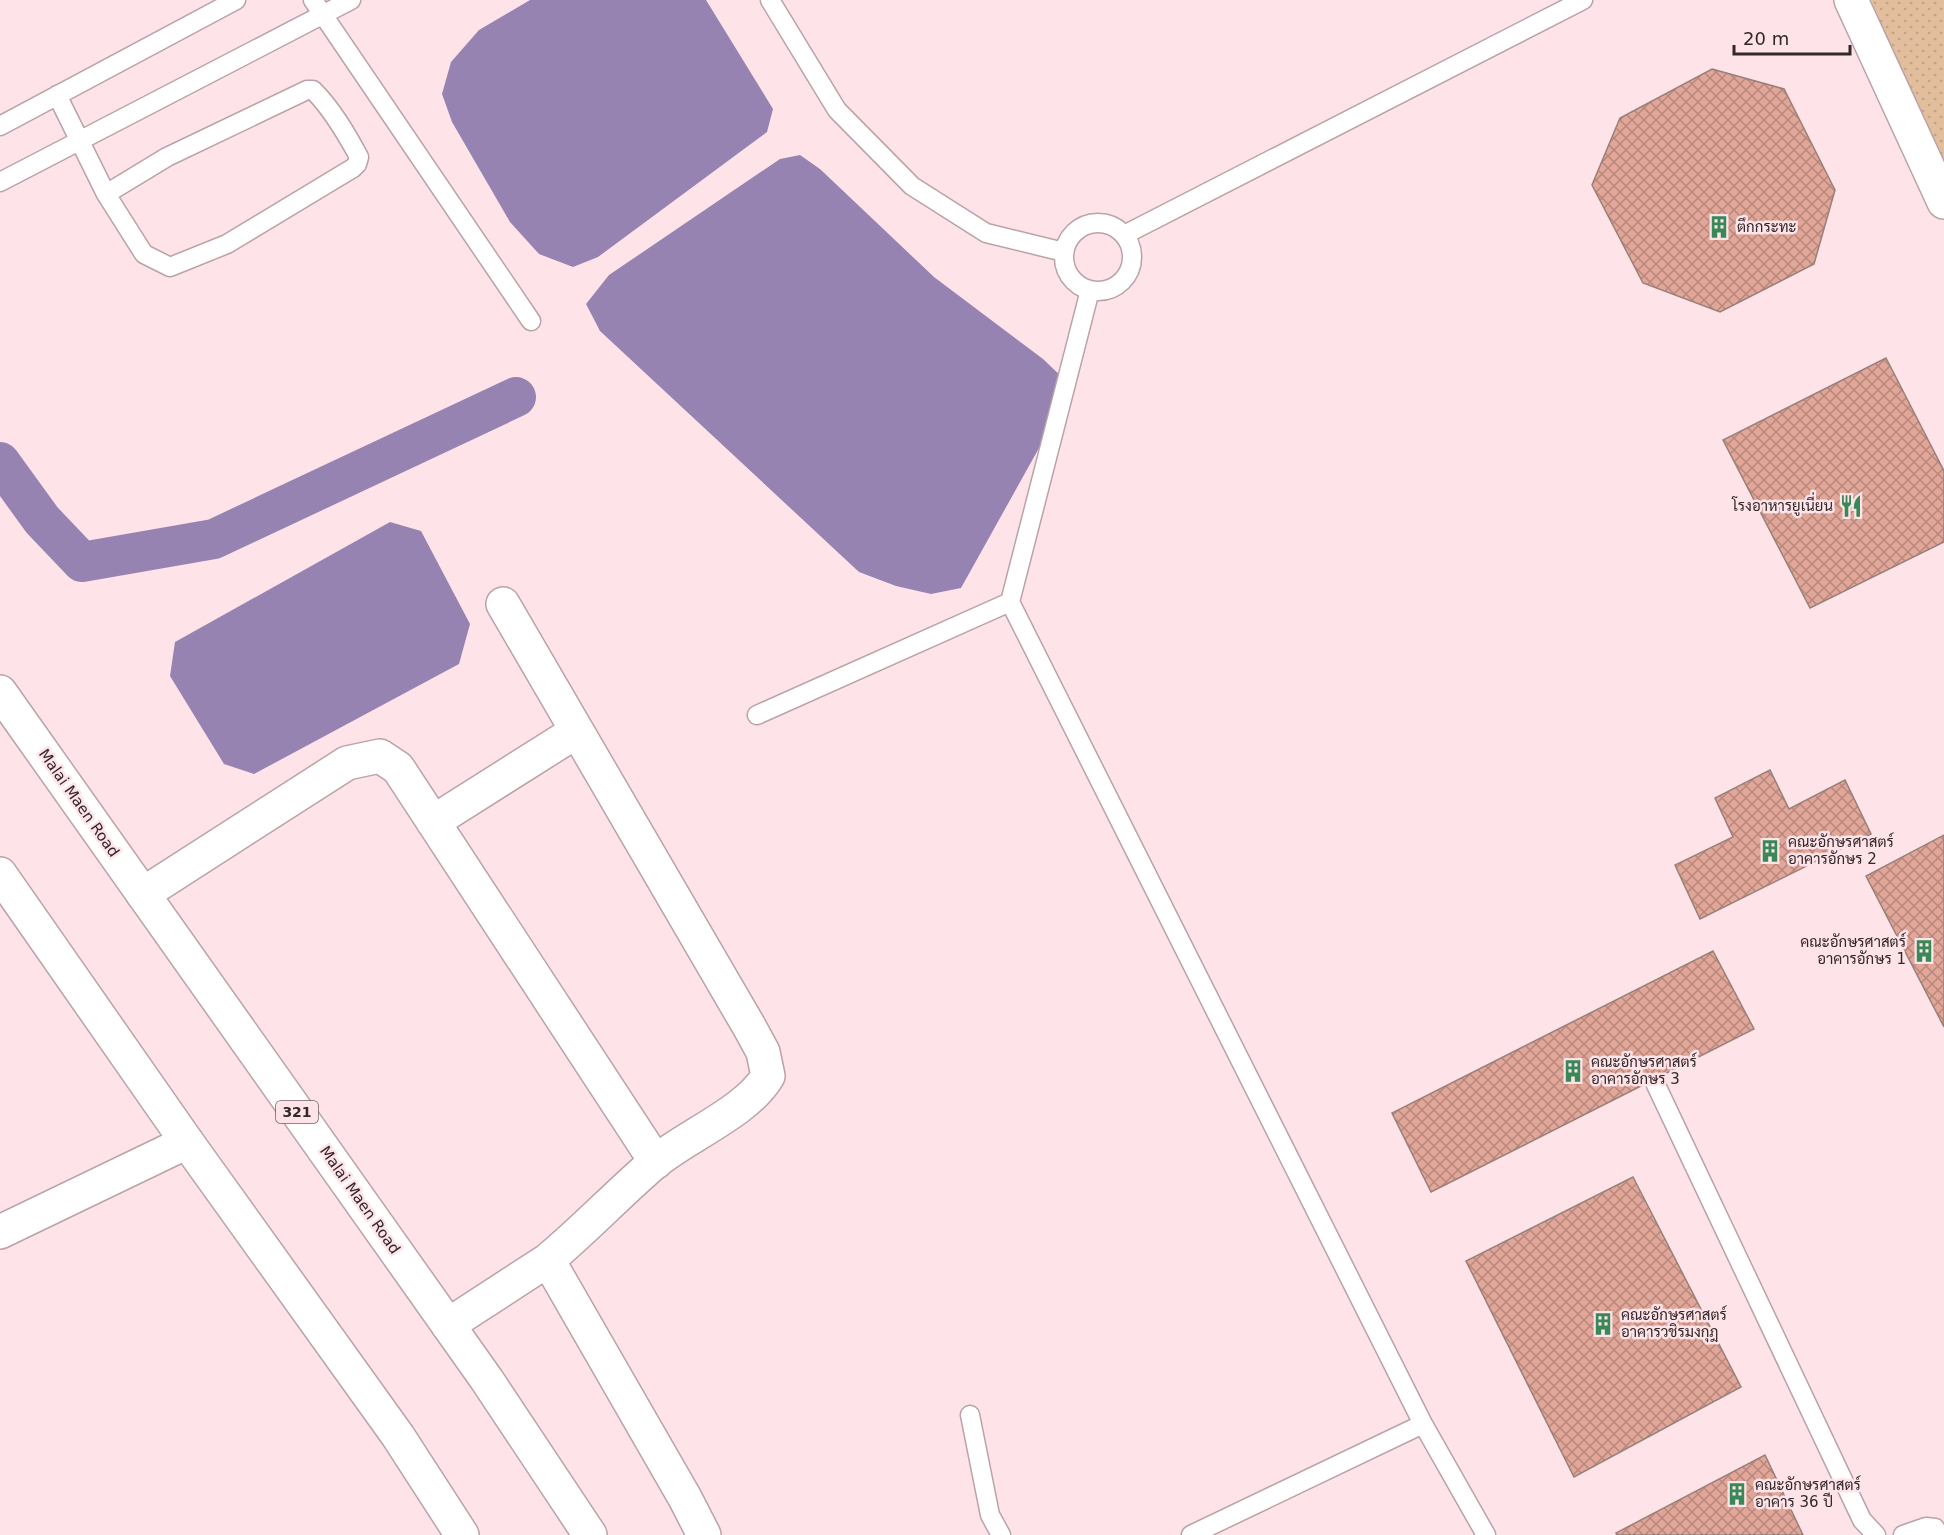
<svg xmlns="http://www.w3.org/2000/svg" width="1944" height="1535" font-family="'DejaVu Sans',Sarabun,sans-serif">
<style>
.grass{fill:url(#grass-dots)}
.water{fill:#9783b2}
.lines{fill:none;stroke-linecap:round;stroke-linejoin:round}
.canal{stroke:#9783b2;stroke-width:40}
.building{fill:url(#building-cross-hatch);stroke:#98807a;stroke-width:1.5}
.service-casing{stroke:#bba2a7;stroke-width:21}
.minor-casing{stroke:#bba2a7;stroke-width:36}
.trunk-casing{stroke:#bba2a7;stroke-width:36}
.service{stroke:#fff;stroke-width:18}
.minor{stroke:#fff;stroke-width:33}
.trunk{stroke:#fff;stroke-width:33}
.labels{text-anchor:middle;dominant-baseline:central;stroke-width:5;stroke-linejoin:round;paint-order:stroke}
.shield{fill:#fee3e8;stroke:#6f6063;stroke-width:1.5}
.shield-label{font-size:14px;font-weight:bold;fill:#32282a}
.poi-label{font-size:15px;fill:#32282a;stroke:#fee3e8;text-anchor:start}
.street-label{font-size:15px;fill:#32282a;stroke:#fee3e8}
</style>
<defs>
<pattern id="grass-dots" width="8" height="8" patternUnits="userSpaceOnUse" patternTransform="scale(1.5)"><rect width="8" height="8" fill="#e2be9d"/><path d="M2 2h.1M6 6h.1" fill="none" stroke="#c2a387" stroke-width="1.8" stroke-linecap="round"/></pattern>
<pattern id="building-cross-hatch" width="8" height="8" patternUnits="userSpaceOnUse" patternTransform="scale(1.5)"><rect width="8" height="8" fill="#e1a698"/><path d="M0 0l8 8M0 8l8-8" fill="none" stroke="#b7877c"/></pattern>
</defs>
<rect width="100%" height="100%" fill="#fee3e8"/>
<path class="grass" d="M1871,0H1944V179Z"/>
<path class="water" d="M530,0H706L773,109L767,132L598,257L573,267L539,254L510,222L452,122L442,94L451,62L479,30Z
M800,155L820,169L934,277L1043,359L1064,379L1063,405L961,588L931,594L896,586L859,572L600,331L586,304L609,275L780,159Z
M390,522L421,531L470,624L459,664L254,774L224,764L170,676L175,642Z"/>
<g class="lines">
<path class="canal" d="M0,462L42,520L82,562L214,539L516,397"/>
</g>
<path class="building" d="M1712,69L1784,89L1835,190L1814,264L1720,312L1643,283L1592,185L1620,118Z
M1886,358L1944,471V542L1810,608L1723,440Z
M1770,770L1789,809L1845,780L1871,834L1700,919L1675,865L1733,837L1715,798Z
M1944,835V1027L1866,876Z
M1713,951L1754,1029L1431,1192L1392,1113Z
M1633,1177L1741,1387L1574,1477L1466,1261Z
M1765,1455L1803,1535H1617L1616,1533Z"/>
<g class="lines">
<g class="service-casing">
<path id="service" d="M313,0L531,321
M770,0L837,110L912,186L986,233L1064,252
M57,95L106,194L144,254L170,267L227,244L353,168L357,164L359,157C346,133 332,109 313,90H307L167,157L106,194
M0,126L236,0
M0,182L351,0
M1064 257a34 34 0 1 1 68 0a34 34 0 1 1-68 0Z
M1124,235L1583,0
M1010,602L1090,290
M757,715L1010,602L1423,1424L1486,1535
M1656,1085L1862,1520L1876,1535
M970,1415L990,1515L1001,1535
M1191,1535L1423,1424
M1903,1535L1926,1527L1935,1528L1939,1535"/>
</g>
<g class="minor-casing">
<path id="minor" d="M1851,0L1944,202
M503,604L750,1028L763,1052L768,1076C747,1112 686,1136 654,1163C618,1194 585,1229 548,1260L685,1498L704,1535
M433,822L577,731
M143,894L347,763L380,756L398,768L656,1162
M0,1232L187,1142
M448,1325L548,1260"/>
</g>
<g class="trunk-casing">
<path id="trunk" d="M0,692L487,1380L590,1535
M0,874L187,1142L398,1436L462,1535"/>
</g>
<use href="#service" class="service"/>
<use href="#minor" class="minor"/>
<use href="#trunk" class="trunk"/>
</g>
<defs>
<g id="building-bare" transform="scale(1.8)"><path d="M-4-6H4V6H1V3H-1V6H-4ZM-2.5-4.3h1.7v1.8h-1.7ZM.8-4.3h1.7v1.8H.8ZM-2.5-1h1.7V.8h-1.7ZM.8-1h1.7V.8H.8Z" fill="#388858" stroke="#fee3e8" stroke-width="2.5" paint-order="stroke"/></g>
<g id="restaurant-bare" transform="scale(1.8)"><path d="M-5-6h1v4h1v-4h1v4h1v-4h1v5L-1.5 .5V6h-2V.5L-5-1ZM5-6V6H3V1.5H1.5Q1.5-4 5-6Z" fill="#388858" stroke="#fee3e8" stroke-width="2.5" paint-order="stroke"/></g>
</defs>
<g fill-rule="evenodd">
<use href="#building-bare" x="1719" y="227"/>
<use href="#restaurant-bare" x="1851" y="506"/>
<use href="#building-bare" x="1770" y="851"/>
<use href="#building-bare" x="1924" y="951"/>
<use href="#building-bare" x="1573" y="1071"/>
<use href="#building-bare" x="1603" y="1324"/>
<use href="#building-bare" x="1737" y="1494"/>
</g>
<g class="labels">
<rect class="shield" x="276" y="1101" width="42" height="22" rx="4.5"/>
<g class="shield-label">
<text x="297" y="1112">321</text>
</g>
<g class="poi-label">
<text x="1737" y="227">ตึกกระทะ</text>
<text x="1833" y="506" text-anchor="end">โรงอาหารยูเนี่ยน</text>
<text x="1788" y="842">คณะอักษรศาสตร์<tspan x="1788" dy="17">อาคารอักษร 2</tspan></text>
<text x="1906" y="942" text-anchor="end">คณะอักษรศาสตร์<tspan x="1906" dy="17">อาคารอักษร 1</tspan></text>
<text x="1591" y="1062">คณะอักษรศาสตร์<tspan x="1591" dy="17">อาคารอักษร 3</tspan></text>
<text x="1621" y="1315">คณะอักษรศาสตร์<tspan x="1621" dy="17">อาคารวชิรมงกุฎ</tspan></text>
<text x="1755" y="1485">คณะอักษรศาสตร์<tspan x="1755" dy="17">อาคาร 36 ปี</tspan></text>
</g>
<g class="street-label">
<text transform="translate(79 803) rotate(55)">Malai Maen Road</text>
<text transform="translate(360 1200) rotate(55)">Malai Maen Road</text>
</g>
</g>
<path d="M1734 45v9h116v-9" fill="none" stroke="#32282a" stroke-width="3"/>
<text x="1743" y="45" font-size="18" fill="#32282a" stroke="#fee3e8" stroke-width="4.5" paint-order="stroke">20 m</text>
</svg>
